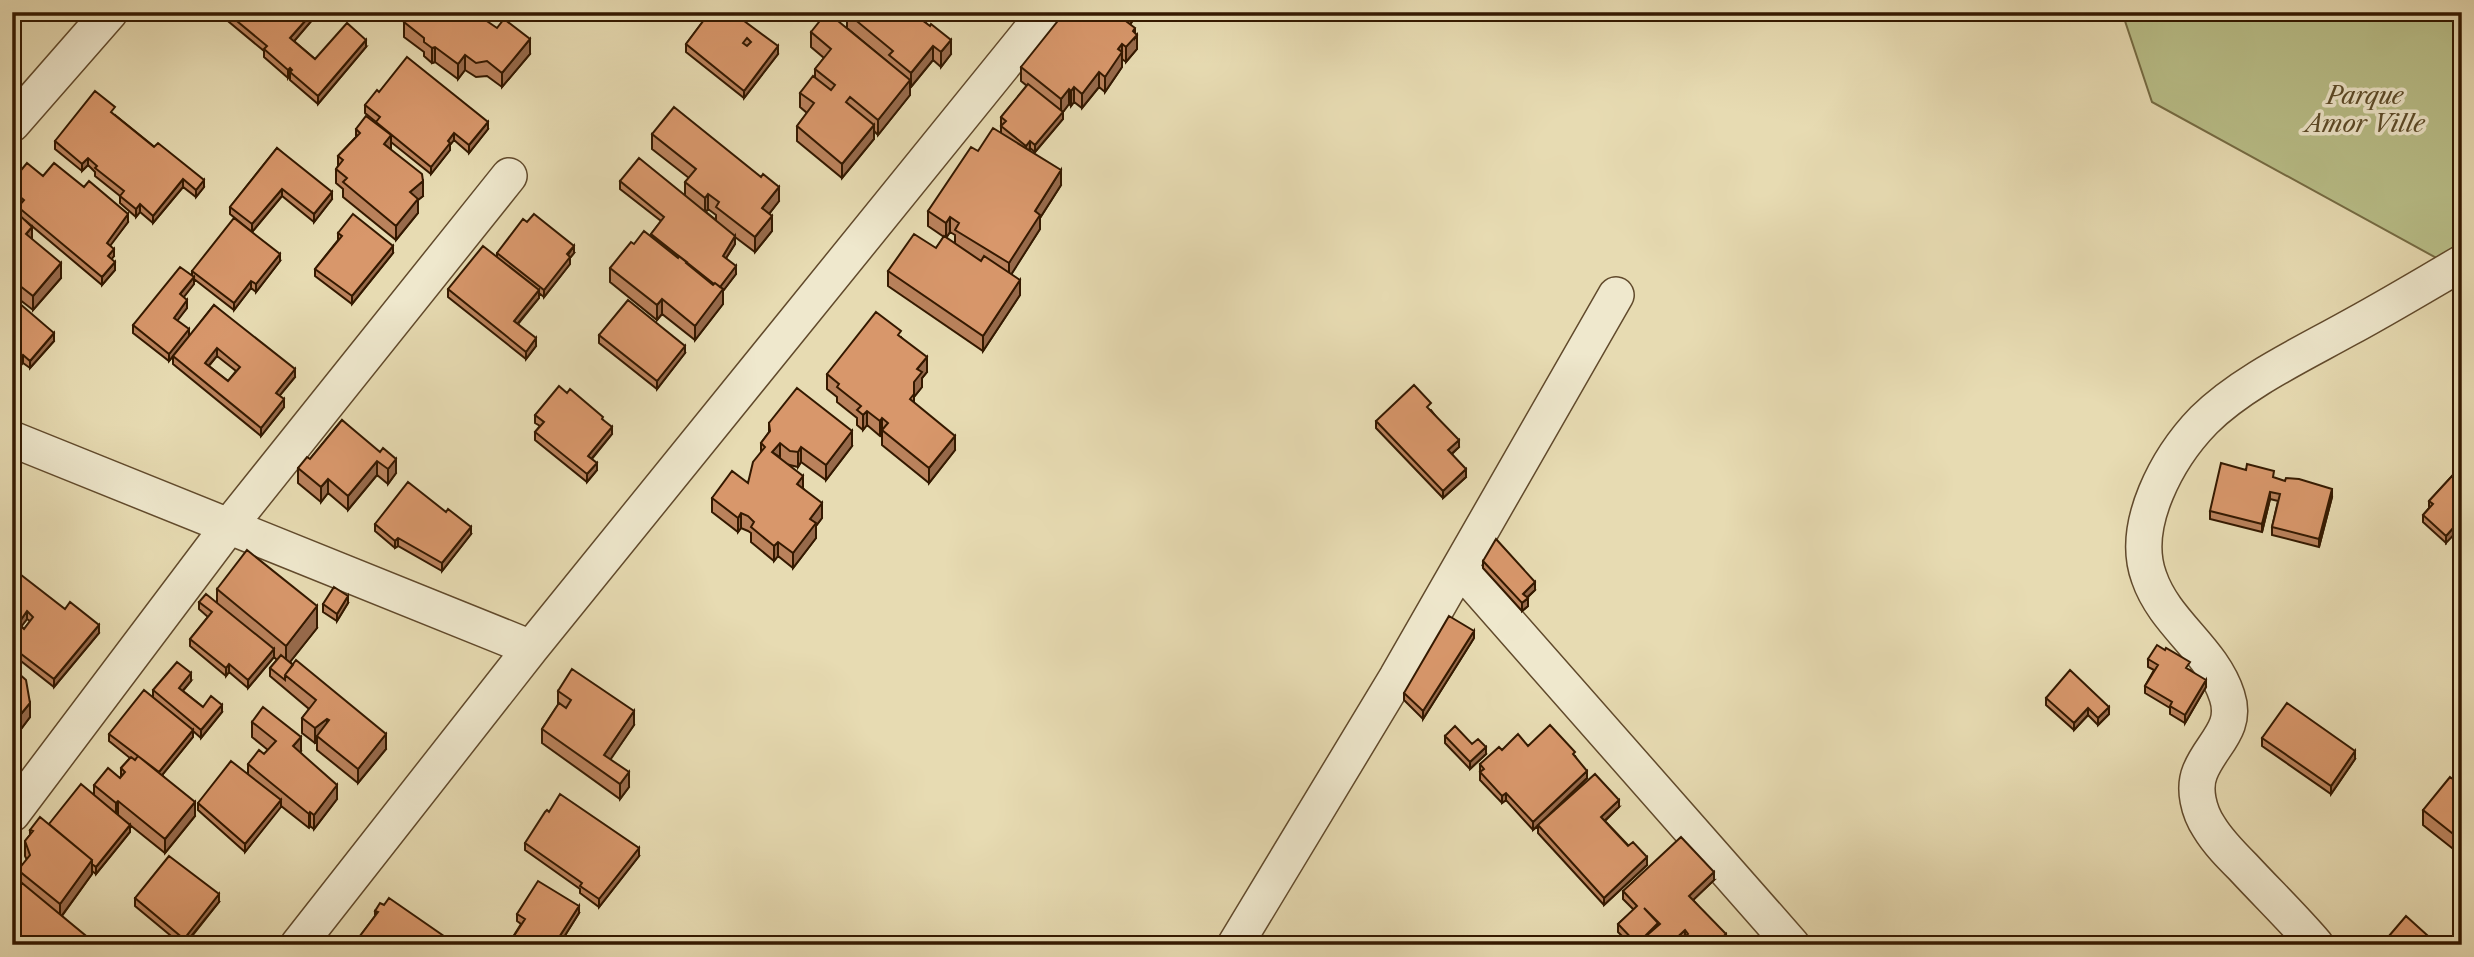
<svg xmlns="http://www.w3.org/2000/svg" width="2474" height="957" font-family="'Libre Caslon Text',serif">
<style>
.green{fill:#b9bf89;stroke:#766c44;stroke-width:2}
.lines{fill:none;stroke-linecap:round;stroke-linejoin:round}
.minor-casing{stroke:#614a2c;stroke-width:38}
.minor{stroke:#efe8cd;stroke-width:35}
.wall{fill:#ba825c;stroke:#341900;stroke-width:2;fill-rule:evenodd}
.shaded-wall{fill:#976a4b;stroke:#341900;stroke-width:2}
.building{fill:#d8976b;stroke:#341900;stroke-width:2;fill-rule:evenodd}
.labels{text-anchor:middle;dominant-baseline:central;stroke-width:7;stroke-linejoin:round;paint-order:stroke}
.park-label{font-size:24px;font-style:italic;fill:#5c4b29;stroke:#efe8cd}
</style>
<rect width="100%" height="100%" fill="#e7dbb2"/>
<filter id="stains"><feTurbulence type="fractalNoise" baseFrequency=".00286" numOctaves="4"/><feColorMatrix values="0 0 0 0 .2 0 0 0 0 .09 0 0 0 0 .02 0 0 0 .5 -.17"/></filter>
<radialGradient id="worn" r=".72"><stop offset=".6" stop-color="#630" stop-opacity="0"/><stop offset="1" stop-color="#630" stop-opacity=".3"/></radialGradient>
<path class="green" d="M2122,12H2462V272L2152,102Z"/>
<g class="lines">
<g class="minor-casing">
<path id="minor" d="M12,124L110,12
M12,439L531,648
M1460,568L1792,945
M12,814L229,526L509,176
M298,945L531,648L1046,12
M1235,945L1397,677L1616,295
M2316,945C2293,918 2267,893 2243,867C2231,855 2218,842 2209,827C2199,812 2193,789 2200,772C2211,744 2238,729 2227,696C2212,649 2165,624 2149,577C2130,525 2168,457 2204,420C2241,383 2302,354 2347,329C2386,308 2424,285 2462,263"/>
</g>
<use href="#minor" class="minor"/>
</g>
<path class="wall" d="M217,12H319L294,41L315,59L366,47L318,104L290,80V75L288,78L264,57V51Z
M710,12L778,54L744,98L686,52V44Z
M1138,12L1130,25L1135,32L1137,49L1126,62L1122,59V67L1105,92L1099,87L1082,108L1074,102L1071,106L1069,104L1063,112V119L1035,152L1030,148L1029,150L1061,185L1040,218V229L1011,274L1020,295L983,351L888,286V271L936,248L944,237L928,226V211L978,151L1001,133V117L1027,86L1021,81V67ZM950,232L955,235V244L946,238Z
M847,13L926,23L951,54L941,67L933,60L911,87H910V95L878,135L874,131V139L842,178L797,141V126L807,113L800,107V93L815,78V69L824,58L811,47V32L889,63L847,28Z
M478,15L530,54L502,87L487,76L476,77L465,70L458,79L435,62L432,63L424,56V52L404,37V22Z
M379,92L488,129L469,153L454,140L450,145V150L431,174L391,142V150L423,196L418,200V213L396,240L343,197V189L336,183V169L338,166V156L356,137V129L376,123V122L365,113V105Z
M115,115L204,187L196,197L183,187L153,223L140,212L136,217L120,203V196L95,176V172L88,165L82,171L55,149V141Z
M652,134L761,177L779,201L769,214L772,231L755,252L735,237V244L726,258L736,274L723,291V304L695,340L662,314L657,320L610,282V268L634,244L651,236V234L661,221L620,189V181L685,196V182L689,178L652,149ZM708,209L716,215V220L706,212Z
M277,148L332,199L314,222L282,196L252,232L230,214V207Z
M43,176L128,222L110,245L114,256L111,259L115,270L102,285L27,222L32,239L61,278L33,310L15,296V293L12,291V208L18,213V207L20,205L12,198V181Z
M338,233L393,253L352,304L315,276V269L338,240Z
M497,253H574L570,258V264L544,297L539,293V298L518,324L536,346L526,359L448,297V289L497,257Z
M280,261L256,292L251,288L234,310L194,279V284L183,297L187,308L177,320L189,337L214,305L295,377L279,396L284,407L261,436L173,364V356L169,361L133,333V325L192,276V271ZM217,356L236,371L228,381L209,366Z
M12,297L54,341L30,368L23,363Z
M599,335L685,353L657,389L599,343Z
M901,337L927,372L922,378V387L914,397V403L955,450L929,483L882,445V433L880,436L867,425L863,430L857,425V418L837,402V397L827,389V374Z
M567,393L603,420L612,434L592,459L597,470L587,482L535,440V432L540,426L535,423V415Z
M1431,410L1459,447L1452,454L1466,477L1443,498L1376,428V421Z
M342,420L396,473L388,484L377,475L348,510L328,493L321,502L298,483V468L310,459Z
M769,423L852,446L826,480L801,462L798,467L790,465L803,488L822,518L816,526V538L793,568L778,556L774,561L751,542V533L748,531L741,528L738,532L712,512V498L748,483L761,453V443L769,432Z
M2452,476L2446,543L2423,522V515L2429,508V501Z
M2274,478L2332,497L2319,547L2272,535V527L2278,501L2270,499L2262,532L2210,519V511Z
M375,524L471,534L442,571L398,546L395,548L375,531Z
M1483,561L1535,590L1527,598L1528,606L1522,611L1483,568Z
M12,575L99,633L54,687L12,654ZM27,619L30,621L24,629L21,626Z
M217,589L317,628L290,662L386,749L358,783L317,750V742L315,743L302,733V718L309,709L270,676V668L277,660L274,657L248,688L229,672L226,676L190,646V639L208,617L199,609V602L217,603Z
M348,603L337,621L323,612V604Z
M1474,638L1423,719L1404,700V693Z
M2148,659L2190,670L2206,687L2185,723L2170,714V708L2145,693V686L2154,670L2148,667Z
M12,672L30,717L21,729H18V734L12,735Z
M191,681L183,691L203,707L222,712L201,738L193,731V737L162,775L195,816L165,853L130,825V832L96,874L92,871V874L62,916L91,945H12V894L20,885H18V870L27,860L25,856V841L30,835V830L49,824L94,794V785L120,778L121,776V768L130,758L109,741V734L153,697V690Z
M558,691L634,725L610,759L629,787L620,799L542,743V729L558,705Z
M2046,698L2109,707V714L2098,725L2088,715L2074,730L2046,705Z
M252,722L301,751L300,752L337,799L314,829L310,826L309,828L281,806L245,852L198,810V803L248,774V764L264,754L268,750L252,737Z
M1445,736L1486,754L1470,769L1445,743Z
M2262,738L2355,759L2331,794L2262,746Z
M1528,746L1575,756L1587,778L1547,817L1619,807L1605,821L1647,865L1604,905L1538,833V826L1533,830L1506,800L1502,803L1480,780V764L1502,750Z
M2462,786V856L2423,825V810Z
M525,843L639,856L599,907L580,893V889L525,850Z
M1714,880L1693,900L1726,941L1722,945H1679V943L1677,945H1631L1618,932V924L1634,910L1623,899V891Z
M135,898L219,902L185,945H182L135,906Z
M375,911L451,945H361L360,944V936L375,916Z
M579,913L559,945H508L521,924L517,921V914Z"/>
<path class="shaded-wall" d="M313,12H319L290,46V38Z
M1129,12H1138L1129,26V34L1126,16Z
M1135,28V38L1137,35V49L1126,62V47Z
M530,39V54L502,87V73Z
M366,40V47L318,104V96Z
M951,40V54L941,67V52Z
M1122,44V67L1105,92V77L1118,49Z
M778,46V54L744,98V91Z
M933,46V60L911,87V73Z
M435,47V62L432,63V48Z
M465,55V70L458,79V64Z
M290,68V75L288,78V70Z
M1099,72V87L1082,108V94Z
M910,80V95L878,135V120Z
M1074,87V102L1071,106V91Z
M1069,89V104L1063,112V119L1035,152V145L1061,113V99Z
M488,122V129L469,153V145Z
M874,125V139L842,178V164Z
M454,133V140L450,145V150L431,174V167L448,141Z
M391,135V150L384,144Z
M1030,141V148L1026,154V146Z
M88,158V165L82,171V164Z
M1061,170V185L1040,218V229L1009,278V263L1035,211Z
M183,179V187L153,223V216Z
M204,180V187L196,197V190Z
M423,181V196L418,200V213L396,240V226L410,192Z
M779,187V201L762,223V208Z
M282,189V196L252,232V224Z
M332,192V199L314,222V214Z
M708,194V209L705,213V198Z
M140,204V212L136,217V209Z
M128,214V222L107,250V243Z
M772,216V231L755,252V237Z
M950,217V232L946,238V223Z
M32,227V241L26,234Z
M735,236V244L723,263V256Z
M393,246V253L352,304V296Z
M574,246V253L570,258V264L544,297V290Z
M114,249V256L108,264V256Z
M280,254V261L256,292V284Z
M115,262V270L102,285V277Z
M61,263V278L33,310V296Z
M736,266V274L723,291V304L695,340V326L719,288Z
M194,277V284L180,302V294Z
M1020,280V295L983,351V336Z
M251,281V288L234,310V303Z
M539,290V298L514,328V321Z
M662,299V314L657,320V305Z
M187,300V308L174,325V318Z
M189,329V337L169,361V354Z
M54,333V341L30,368V361Z
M536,338V346L526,359V352Z
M685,346V353L657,389V381Z
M217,348V356L205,370V363Z
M23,355V363L12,376V368Z
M927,357V372L922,378V387L914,397V382L917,369Z
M295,369V377L276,400V393Z
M284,399V407L261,436V428Z
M867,411V425L863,430V415Z
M882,418V430L880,436V421Z
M612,427V434L588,463V456Z
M852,431V446L826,480V465Z
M955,436V450L929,483V468Z
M1459,440V447L1448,457V450Z
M780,443V457L772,452Z
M801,447V462L798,467V452Z
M396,459V473L388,484V469Z
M377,461V475L348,510V496Z
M597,463V470L587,482V474Z
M1466,469V477L1443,498V491Z
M803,476V490L797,484Z
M328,479V493L321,502V487Z
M2332,489V497L2319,547V539Z
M2270,492V499L2262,532V524Z
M822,503V518L816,526V538L793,568V553L810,519Z
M741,513V528L738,532V518Z
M2462,518V526L2446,543V536Z
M471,527V534L442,571V563Z
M398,538V546L395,548V541Z
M778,542V556L774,561V546Z
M1535,582V590L1523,601V594Z
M348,596V603L337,621V614Z
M1528,598V606L1522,611V603Z
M317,606V628L286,667V646Z
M27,611V619L18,631V624Z
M99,625V633L54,687V679Z
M1474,631V638L1423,719V711Z
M274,649V657L248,688V680Z
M229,664V672L226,676V668Z
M191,673V681L179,695V688Z
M2206,680V687L2185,723V715Z
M30,703V717L21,729V714Z
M222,705V712L201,738V730Z
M2109,707V714L2098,725V718Z
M2088,708V715L2074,730V723Z
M634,711V725L604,769V755Z
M327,719V733L317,736V742L315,743V728Z
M193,730V737L159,779V772Z
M386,734V749L358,783V769Z
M301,737V751L293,761V746Z
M1486,747V754L1470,769V762Z
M2355,751V759L2331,794V786Z
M1587,771V778L1533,830V822Z
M629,772V787L620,799V784Z
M337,785V799L314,829V815Z
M1506,793V800L1502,803V796Z
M281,800V807L245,852V844Z
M1619,800V807L1601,824V817Z
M118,801V815L116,818V803Z
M195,802V816L165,853V839Z
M310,812V826L309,828V814Z
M130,825V832L96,874V867Z
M639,848V856L599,907V899Z
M1647,857V865L1604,905V898Z
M92,860V874L60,918V904Z
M1714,872V880L1689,904V896Z
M219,894V902L184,945V939Z
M579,906V913L559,945H554Z
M1658,923V931L1645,937V942L1643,938Z
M1685,930V937L1677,945H1669Z
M1726,934V941L1722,945H1714Z"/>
<path class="building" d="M226,12H313L290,38L315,59L347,23L366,40L318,96L290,72L292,70L290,68L288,70L264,49L267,46Z
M412,12H476L478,15L497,28L504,19L530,39L502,73L487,61L476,63L465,55L458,64L435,47L432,48L424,42V38L404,22Z
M710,12H727L729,14L732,12L778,46L744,91L686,44ZM747,38L751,42L747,46L743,43Z
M827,12L910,80L878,120L850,97L846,102L874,125L842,164L797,126L814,103L800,93L813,76L831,90L835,85L815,69L831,49L811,32Z
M848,12H925L926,14L922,20L930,26L931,24L951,40L941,52L933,46L911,73L889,55L893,51L847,13Z
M1065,12H1129L1126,16L1129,20L1127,22L1135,28L1133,31L1137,35L1126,47L1122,44L1118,49L1122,52L1105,77L1099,72L1082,94L1074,87L1071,91L1069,89L1061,99L1021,67Z
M407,57L488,122L469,145L454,133L448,141L450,143L431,167L376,122L380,117L365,105L377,90L379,92Z
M1028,84L1063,112L1035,145L1030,141L1026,146L1001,126L1006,121L1001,117Z
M95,91L115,107L111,112L154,147L158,143L204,180L196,190L183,179L153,216L140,204L136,209L120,196L124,191L95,168L97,166L88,158L82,164L55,141Z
M674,107L761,177L763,174L779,187L762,208L772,216L755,237L716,207L719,202L708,194L705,198L685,182L696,169L652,134Z
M366,116L391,135L384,144L422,174L423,181L410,192L418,199L396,226L343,182L347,178L336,169L343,160L338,156L360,133L356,129Z
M993,128L1061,170L1035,211L1040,215L1009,263L955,230L959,223L950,217L946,223L928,211L971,147L978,151Z
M277,148L332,192L314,214L282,189L252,224L230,207Z
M639,158L735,236L723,256L736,266L720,287L715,283L714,284L651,234L664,217L620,181Z
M27,163L43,176L54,163L84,187L89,181L128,214L107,243L114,249L108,256L115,262L102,277L18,207L24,200L12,190V181Z
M12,208L32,227L26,234L61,263L33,296L15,282L17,280L12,276Z
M353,214L393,246L352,296L315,269L342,236L338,233Z
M534,214L574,246L567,254L570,257L544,290L497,253L523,219L527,222Z
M234,218L280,254L256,284L251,281L234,303L192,271Z
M644,231L678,258L679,256L687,262L686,263L713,285L715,283L723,289L695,326L662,299L657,305L610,268L631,242L634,244Z
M914,234L936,248L944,236L981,261L984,256L1020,280L983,336L888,271Z
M483,246L539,290L514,321L536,338L526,352L448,289Z
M180,267L194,277L180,294L187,300L174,318L189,329L169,354L133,325Z
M12,297L54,333L30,361L23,355L12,368Z
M628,300L685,346L657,381L599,335Z
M214,305L295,369L276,393L284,399L261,428L173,356ZM217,348L240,367L228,381L205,363Z
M876,312L901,331L898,335L927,357L917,369L922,372L914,382V394L910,399L955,436L929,468L882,430L888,423L882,418L880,421L867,411L863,415L857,410L861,406L837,387L839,384L827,374Z
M1414,385L1431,403L1427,407L1459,440L1448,450L1466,469L1443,491L1376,421Z
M559,386L567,393L570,389L603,417L602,419L612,427L588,456L597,463L587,474L535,432L544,422L535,415Z
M797,388L852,431L826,465L801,447L798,452L790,451L780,443L772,452L803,476L797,484L822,503L810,519L816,523L793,553L778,542L774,546L751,527L754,522L748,516L741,513L738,518L712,498L732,471L748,483L753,462L765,447L761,443L770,431L769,423Z
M342,420L380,452L383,448L396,459L388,469L377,461L348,496L328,479L321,487L298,468L307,457L310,459Z
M2221,463L2246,470L2247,464L2274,471L2273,477L2285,481L2286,478L2299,479L2332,489L2319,539L2272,527L2280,494L2270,492L2262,524L2210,511Z
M2452,476L2462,486V518L2446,536L2423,515L2433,504L2429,501Z
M408,482L446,512L448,509L471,527L442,563L398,538L395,541L375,524Z
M1496,539L1535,582L1523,594L1528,598L1522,603L1483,561Z
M247,550L317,606L286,646L217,589Z
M16,571L65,609L70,602L99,625L54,679L12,647V575ZM27,611L33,617L24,629L18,624Z
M334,587L348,596L337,614L323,604Z
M206,594L274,649L248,680L229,664L226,668L190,639L212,612L199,602Z
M1449,616L1474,631L1423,711L1404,693Z
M2157,645L2165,650L2166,648L2190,662L2186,668L2206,680L2185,715L2170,706L2172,702L2145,686L2158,665L2148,659Z
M281,655L293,665L285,675V680L270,668Z
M296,660L386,734L358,769L317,736L329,720L327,719L315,728L302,718L316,700L285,675Z
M177,662L191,673L179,688L203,707L211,696L222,705L201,730L153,690Z
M572,669L634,711L604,755L629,772L620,784L542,729L559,703L566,708L571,700L558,691Z
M2070,670L2109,707L2098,718L2088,708L2074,723L2046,698Z
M12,672H17L26,680L30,703L21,714L17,715L18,719L12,720Z
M144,690L193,730L159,772L109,734Z
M2287,703L2355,751L2331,786L2262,738Z
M263,707L301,737L293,746L337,785L314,815L310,812L309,814L248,764L259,750L264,754L276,741L252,722Z
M1550,725L1575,752L1573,754L1587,771L1533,822L1506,793L1502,796L1480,772L1484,769L1480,764L1499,747L1502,750L1518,734L1528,746Z
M1455,726L1472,744L1478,739L1486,747L1470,762L1445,736Z
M138,756L195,802L165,839L118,801L116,803L94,785L108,768L120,778L125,772L121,768L131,757L135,760Z
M231,761L281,800L245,844L198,803Z
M1595,774L1619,800L1601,817L1628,846L1633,842L1647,857L1604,898L1538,825Z
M2450,777L2462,786V841L2423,810Z
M81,784L130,825L96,867L92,864V860L49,824Z
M560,794L639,848L599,899L580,886L582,883L525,843L545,812L547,810L549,812Z
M40,817L92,860L60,904L18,870L30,855L25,841L33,831L30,830Z
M1681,837L1714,872L1689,896L1726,934L1714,945H1680L1679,943L1688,934L1685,930L1669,945H1652L1645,937L1660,924L1644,908L1658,923L1643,938L1649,945H1638L1618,924L1637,906L1623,891Z
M169,856L219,894L184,939L135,898Z
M538,881L579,906L554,945H508L525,919L517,914Z
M22,883L91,940L87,945H14L12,943V894Z
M389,898L451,941L448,945H372L360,936L378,912L375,911L380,903L384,905Z
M2406,916L2438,945H2385L2383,943Z"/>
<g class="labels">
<g class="park-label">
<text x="2365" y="95">Parque<tspan x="2365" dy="28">Amor Ville</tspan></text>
</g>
</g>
<rect width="2474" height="957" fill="none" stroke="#e7dbb2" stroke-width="42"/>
<rect x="14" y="14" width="2446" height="929" fill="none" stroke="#341900" stroke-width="3.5"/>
<rect x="21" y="21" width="2432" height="915" fill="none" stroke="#341900" stroke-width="2"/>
<rect width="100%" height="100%" filter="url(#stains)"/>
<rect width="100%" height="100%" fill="url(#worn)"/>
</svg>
